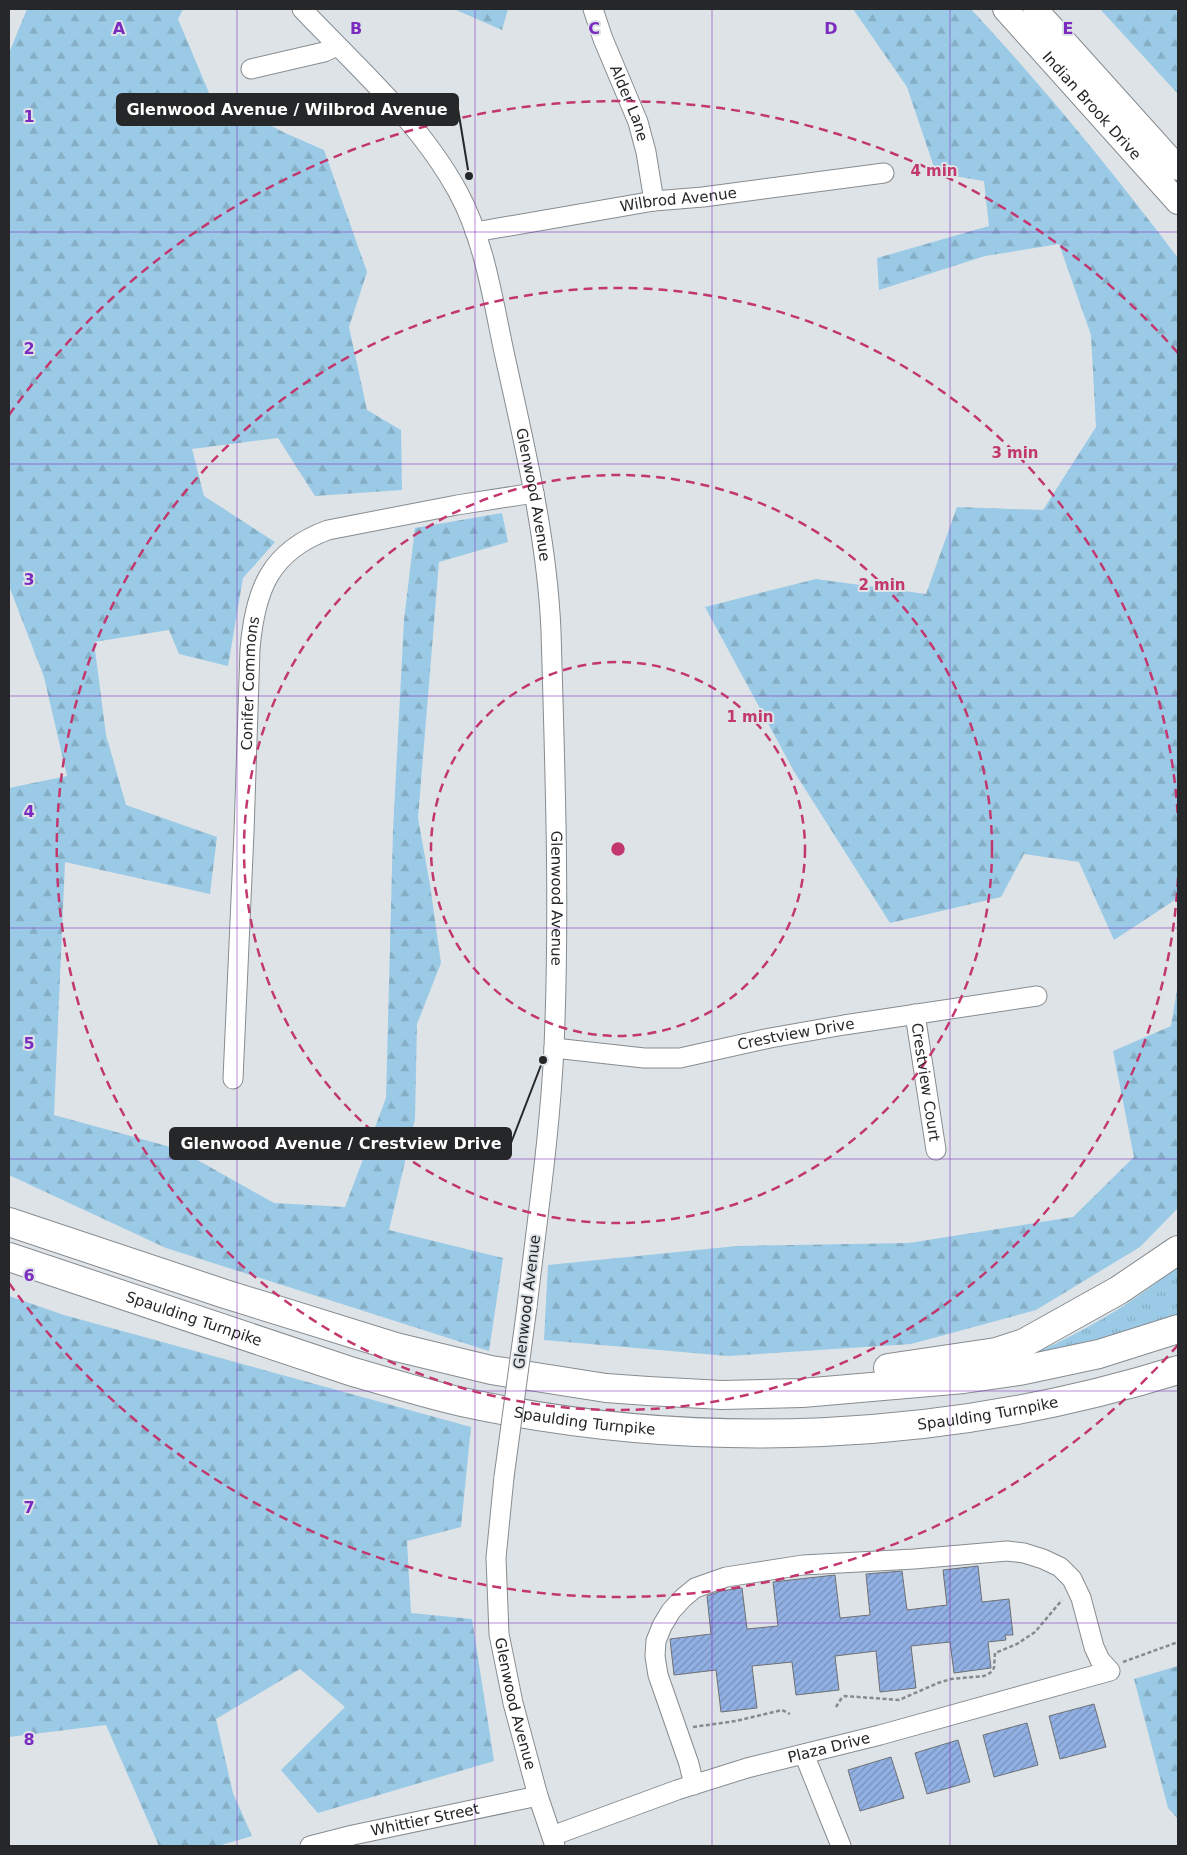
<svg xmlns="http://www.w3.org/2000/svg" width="1187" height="1855" font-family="'DejaVu Sans',sans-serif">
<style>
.grass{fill:url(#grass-tufts)}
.forest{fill:url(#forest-firs)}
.building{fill:url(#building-hatch);stroke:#6e7175}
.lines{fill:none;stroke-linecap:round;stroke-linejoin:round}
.minor-casing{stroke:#878c90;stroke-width:21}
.major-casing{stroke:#878c90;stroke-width:26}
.highway-casing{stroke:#878c90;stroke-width:30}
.path{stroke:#858a8d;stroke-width:2.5;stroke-dasharray:4 2.5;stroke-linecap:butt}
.minor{stroke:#fff;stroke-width:19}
.major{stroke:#fff;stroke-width:24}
.highway{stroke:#fff;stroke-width:28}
.minor-bridge-casing{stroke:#878c90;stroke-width:21;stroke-linecap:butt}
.minor-bridge{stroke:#fff;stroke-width:19}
.grid{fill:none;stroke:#7b2cbf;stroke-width:1;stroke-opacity:0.55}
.ring{fill:none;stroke:#c2376e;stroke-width:2.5;stroke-dasharray:9 6}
.labels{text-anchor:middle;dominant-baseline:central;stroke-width:4;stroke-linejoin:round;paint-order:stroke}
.street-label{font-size:15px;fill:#252729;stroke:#dde3e7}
.grid-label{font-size:16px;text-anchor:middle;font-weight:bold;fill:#7b2cbf;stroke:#dde3e7;stroke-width:4;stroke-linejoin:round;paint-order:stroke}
.centre{fill:#c2376e;stroke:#dde3e7;stroke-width:2.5}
.ring-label{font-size:15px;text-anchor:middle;font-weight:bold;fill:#c2376e;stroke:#dde3e7;stroke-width:4;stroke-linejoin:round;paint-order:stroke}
.leader{fill:none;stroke:#252729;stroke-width:2}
.callout-dot{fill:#252729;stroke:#dde3e7;stroke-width:2}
.callout{fill:#252729;stroke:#252729;stroke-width:2}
.callout-label{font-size:16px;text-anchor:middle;font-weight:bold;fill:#fff}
</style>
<defs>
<pattern id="grass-tufts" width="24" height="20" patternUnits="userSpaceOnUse" patternTransform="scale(1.25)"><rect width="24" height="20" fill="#9bcae6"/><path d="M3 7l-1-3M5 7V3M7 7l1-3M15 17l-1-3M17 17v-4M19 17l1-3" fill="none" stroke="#85aec5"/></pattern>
<pattern id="forest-firs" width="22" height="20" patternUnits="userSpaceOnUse" patternTransform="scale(1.25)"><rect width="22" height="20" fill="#9bcae6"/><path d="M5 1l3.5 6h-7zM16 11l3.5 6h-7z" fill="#85aec5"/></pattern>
<pattern id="building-hatch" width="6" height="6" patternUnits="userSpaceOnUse" patternTransform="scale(1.25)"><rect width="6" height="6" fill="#91b0e3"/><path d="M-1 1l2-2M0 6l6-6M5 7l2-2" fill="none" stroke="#768fb8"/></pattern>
</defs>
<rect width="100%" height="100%" fill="#dde3e7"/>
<path class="grass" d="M1178,1265V1321L1144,1332L1007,1360C1023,1355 1040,1351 1055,1344C1098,1323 1142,1297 1178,1265Z"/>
<path class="forest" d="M27,9H183L178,19L209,93L285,133L324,150L367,272L349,327L367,410L401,430L402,490L315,496L278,438L192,449L204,496L275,542L243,578L228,666L179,654L169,630L94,642L106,735L126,805L217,837L210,894L65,862L54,1115L178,1149L274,1203L345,1207L386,1098L393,831L404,620L415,528L502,513L508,542L439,562L418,818L430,885L441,963L417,1024L415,1119L389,1230L503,1258L489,1351L166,1248L9,1175V788L67,776L44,677L9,586V53Z
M454,9H508L502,30Z
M853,9H971C1045,89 1112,171 1178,258V898L1114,940L1079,862L1024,854L1001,897L890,923L795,773L705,607L816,579L926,594L957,507L1043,510L1096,427L1091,335L1059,244L985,256L879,290L877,258L989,226L984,181L936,173L907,87Z
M1100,9H1178V94Z
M1178,984V1208L1140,1247L1036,1310L911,1344L728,1356L544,1340L548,1265L737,1246L909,1243L1073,1217L1134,1157L1113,1051L1171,1026Z
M9,1296L64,1315L471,1427L461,1527L407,1541L411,1613L472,1619L494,1761L318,1813L281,1770L345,1707L300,1669L216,1719L233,1793L252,1836L218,1846H159L106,1725L9,1737Z
M1178,1666V1819L1168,1808L1134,1679Z"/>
<path class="building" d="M978,1566L982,1602L1009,1599L1013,1635H1005L1006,1640L988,1642L991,1668L954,1673L950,1642L911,1646L916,1688L880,1692L876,1651L835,1656L839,1690L796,1695L792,1662L752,1666L757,1708L721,1712L716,1670L674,1675L670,1639L711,1634L707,1596L721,1591L742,1588L747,1629L778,1626L773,1582L835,1575L840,1618L870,1615L866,1574L902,1571L907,1610L947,1605L943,1570Z
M1094,1704L1106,1747L1060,1759L1049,1716Z
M1027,1723L1038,1765L994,1777L983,1735Z
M958,1740L970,1782L927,1794L915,1753Z
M891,1757L904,1798L860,1811L848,1770Z"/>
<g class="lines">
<g class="minor-casing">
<g id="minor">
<path id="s1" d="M302,9C357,67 420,122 458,192C484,239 493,300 504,352C524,444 547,536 551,631C555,769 560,908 554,1047C550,1134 537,1220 527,1307"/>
<path id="s2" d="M593,9L603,39L638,122L646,152L654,201"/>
<path d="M251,69L324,52L337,46"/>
<path id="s3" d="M475,232L654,201L703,197L884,173"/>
<path id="s4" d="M915,1014L936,1150"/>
<path id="s5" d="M554,1048L644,1058H680L770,1038L844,1025L1037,996"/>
<path id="s6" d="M233,1079L244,832L250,649C255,590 270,551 328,530L457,505L534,493"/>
<path id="s7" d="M504,1477L496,1558L499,1634L513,1703L538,1796L555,1846"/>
<path d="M804,1754L841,1846"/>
<path id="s8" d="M552,1836L677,1790L747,1768L880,1735L1110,1671L1100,1660L1094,1647L1081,1598L1072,1579L1060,1567L1043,1559L1024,1553L1007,1551L914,1559L803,1565L726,1577L695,1588L683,1598L671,1611L662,1626L656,1641L655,1656L658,1675L689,1764L694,1785"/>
<path id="s9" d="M310,1846L353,1835L538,1796"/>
</g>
</g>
<g class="major-casing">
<g id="major">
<path id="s10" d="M1005,9L1178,202"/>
<path d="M1035,9L1178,168"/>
</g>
</g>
<g class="highway-casing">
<g id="highway">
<path d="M9,1222L225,1294L396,1347L491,1370L606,1388L648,1391L722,1395L802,1393L964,1379L1019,1371L1099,1354L1178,1329"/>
<path id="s11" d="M9,1257L353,1372C389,1382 425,1394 462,1402C699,1453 948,1442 1178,1370"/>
<path d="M888,1368L996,1352L1024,1343L1119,1290L1178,1250"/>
</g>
</g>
<path class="path" d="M1123,1662L1178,1642
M836,1707L841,1699L845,1696L899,1700L938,1683L951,1679L984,1676L990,1673L994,1668L995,1653L1017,1644L1035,1632L1062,1600
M693,1727L736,1721L782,1710L790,1714"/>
<use href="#minor" class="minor"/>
<use href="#major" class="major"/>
<use href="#highway" class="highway"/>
<g class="minor-bridge-casing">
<path id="minor-bridge" d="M504,1477L527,1307"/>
</g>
<use href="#minor-bridge" class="minor-bridge"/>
</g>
<path class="grid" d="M237,9V1846M475,9V1846M712,9V1846M950,9V1846M9,232H1178M9,464H1178M9,696H1178M9,928H1178M9,1159H1178M9,1391H1178M9,1623H1178"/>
<g class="ring">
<circle cx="618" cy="849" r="187"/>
<circle cx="618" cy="849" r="374"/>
<path d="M1178 878A561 561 0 1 1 1178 820"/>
<path d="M1178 1345A748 748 0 0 1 9 1283M9 415A748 748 0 0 1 1178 353"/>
</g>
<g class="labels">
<g class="street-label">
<text stroke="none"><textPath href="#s2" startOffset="101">Alder Lane</textPath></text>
<text stroke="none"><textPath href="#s10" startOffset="130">Indian Brook Drive</textPath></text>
<text stroke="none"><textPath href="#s3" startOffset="206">Wilbrod Avenue</textPath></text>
<text stroke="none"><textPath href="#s1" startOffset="554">Glenwood Avenue</textPath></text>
<text stroke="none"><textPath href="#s6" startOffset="396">Conifer Commons</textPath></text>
<text stroke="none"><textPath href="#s1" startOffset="959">Glenwood Avenue</textPath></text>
<text stroke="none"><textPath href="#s5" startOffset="245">Crestview Drive</textPath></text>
<text stroke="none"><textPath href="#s4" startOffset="69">Crestview Court</textPath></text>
<text transform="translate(527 1302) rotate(-83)">Glenwood Avenue</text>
<text stroke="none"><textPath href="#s11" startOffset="195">Spaulding Turnpike</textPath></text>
<text stroke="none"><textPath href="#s11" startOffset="1005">Spaulding Turnpike</textPath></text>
<text stroke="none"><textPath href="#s11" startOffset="600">Spaulding Turnpike</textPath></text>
<text stroke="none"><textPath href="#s7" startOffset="229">Glenwood Avenue</textPath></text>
<text stroke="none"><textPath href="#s8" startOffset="291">Plaza Drive</textPath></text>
<text stroke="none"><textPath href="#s9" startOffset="118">Whittier Street</textPath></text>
</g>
</g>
<g class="grid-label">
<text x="119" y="34">A</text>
<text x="356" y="34">B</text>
<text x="594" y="34">C</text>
<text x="831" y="34">D</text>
<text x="1068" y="34">E</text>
<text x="29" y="122">1</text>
<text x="29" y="354">2</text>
<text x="29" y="585">3</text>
<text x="29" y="817">4</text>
<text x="29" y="1049">5</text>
<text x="29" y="1281">6</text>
<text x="29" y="1513">7</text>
<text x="29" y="1745">8</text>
</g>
<circle cx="618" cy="849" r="8" class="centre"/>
<g class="ring-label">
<text x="934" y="176">4 min</text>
<text x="1015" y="458">3 min</text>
<text x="882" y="590">2 min</text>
<text x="750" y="722">1 min</text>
</g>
<path class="leader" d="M469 176L458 109M543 1060L511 1143"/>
<g class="callout-dot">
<circle cx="469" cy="176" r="5"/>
<circle cx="543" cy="1060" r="5"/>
</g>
<g class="callout">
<rect x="117" y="94" width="341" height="31" rx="5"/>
<rect x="170" y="1128" width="341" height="31" rx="5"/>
</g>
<g class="callout-label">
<text x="287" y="115">Glenwood Avenue / Wilbrod Avenue</text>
<text x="341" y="1149">Glenwood Avenue / Crestview Drive</text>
</g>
<rect width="1187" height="1855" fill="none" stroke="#252729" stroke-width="20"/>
</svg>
